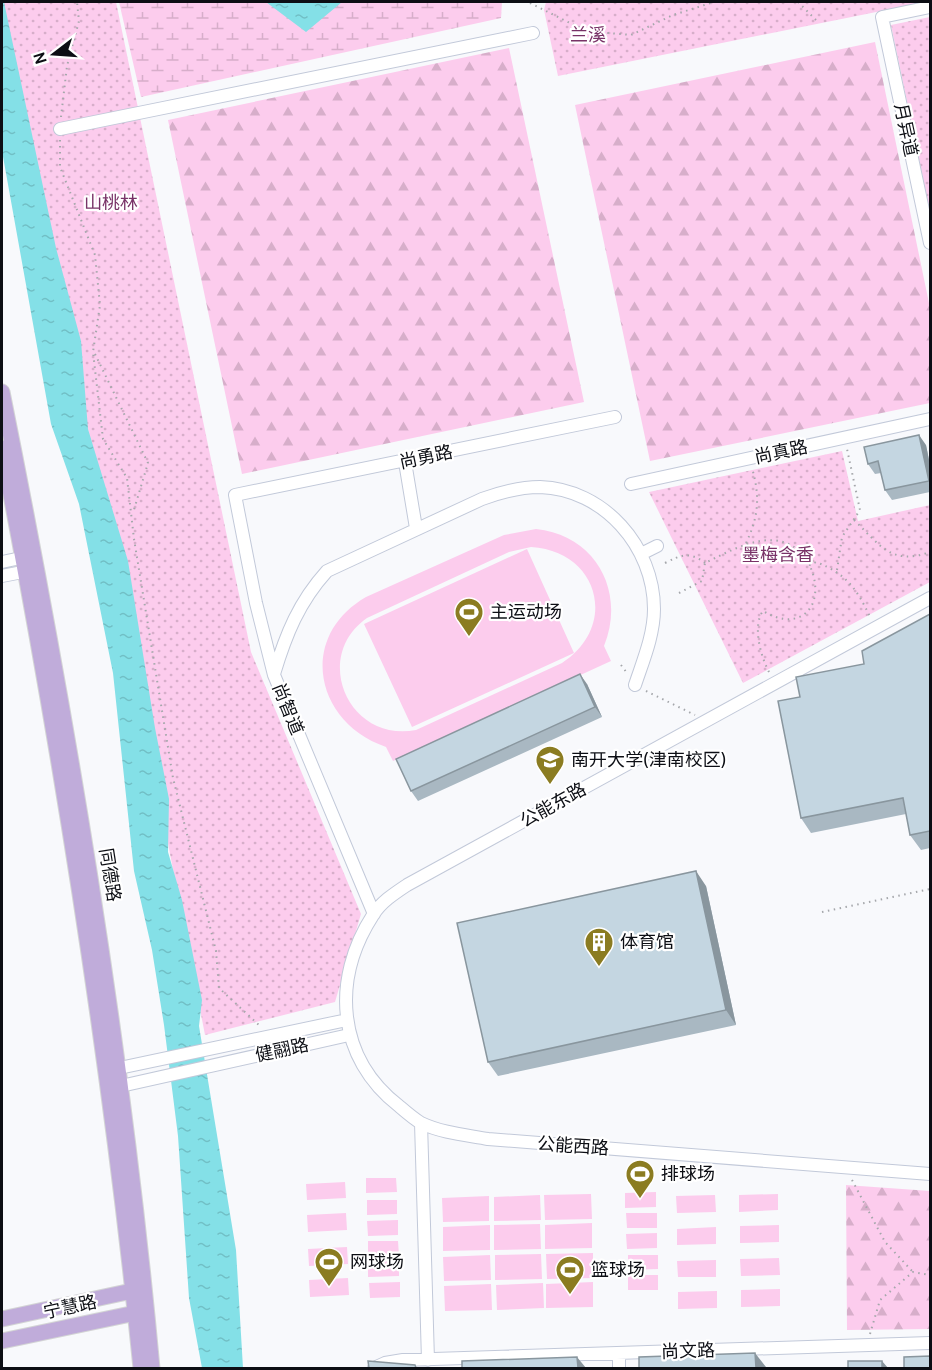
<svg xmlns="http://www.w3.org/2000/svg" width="932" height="1370" font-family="Cabin,'Noto Sans SC',sans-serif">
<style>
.grass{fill:#fccced;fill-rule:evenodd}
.forest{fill:url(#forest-firs)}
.wetland{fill:url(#wetland-marsh)}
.park{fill:url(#park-dots)}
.water{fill:url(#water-ripples)}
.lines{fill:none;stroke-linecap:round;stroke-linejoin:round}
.minor-casing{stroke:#c2c9d9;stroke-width:14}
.major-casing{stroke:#d3d4d5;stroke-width:17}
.path{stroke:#a5a7ab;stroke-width:2;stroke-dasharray:1.5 4.5;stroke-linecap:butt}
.minor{stroke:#fff;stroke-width:12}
.major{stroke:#c0acda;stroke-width:15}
.wall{fill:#a9b8c2}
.shaded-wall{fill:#89969e}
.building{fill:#c4d6e1;stroke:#89969e;stroke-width:1.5}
.labels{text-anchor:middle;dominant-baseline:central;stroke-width:4.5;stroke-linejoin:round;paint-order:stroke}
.park-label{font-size:18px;fill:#783267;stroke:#fff}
.street-label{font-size:18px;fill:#0c0e14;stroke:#fff}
.poi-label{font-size:18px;fill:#0c0e14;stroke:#fff;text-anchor:start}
</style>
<defs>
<pattern id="forest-firs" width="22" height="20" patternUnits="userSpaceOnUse" patternTransform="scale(1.5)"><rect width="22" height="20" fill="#fccced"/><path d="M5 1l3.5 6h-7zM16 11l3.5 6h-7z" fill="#d7aeca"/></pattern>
<pattern id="wetland-marsh" width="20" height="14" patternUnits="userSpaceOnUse" patternTransform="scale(1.5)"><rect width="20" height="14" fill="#fccced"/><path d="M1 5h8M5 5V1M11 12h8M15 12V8" fill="none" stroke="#d7aeca"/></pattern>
<pattern id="park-dots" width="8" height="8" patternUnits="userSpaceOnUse" patternTransform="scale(1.5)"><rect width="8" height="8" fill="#fccced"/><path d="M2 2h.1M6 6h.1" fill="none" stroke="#d7aeca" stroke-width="1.8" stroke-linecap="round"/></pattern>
<pattern id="water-ripples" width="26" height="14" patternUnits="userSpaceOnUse" patternTransform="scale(1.5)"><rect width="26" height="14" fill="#84e0e7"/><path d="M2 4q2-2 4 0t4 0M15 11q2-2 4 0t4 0" fill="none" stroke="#71bfc5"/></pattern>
</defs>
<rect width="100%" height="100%" fill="#f8f9fc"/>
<path class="grass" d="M536,529C596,535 626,592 604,646L611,661L393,761L386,747C315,723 297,637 366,597L504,535ZM531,547C599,551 619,626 562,663L416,730C349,743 311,657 367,618L509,552Z
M527,549L574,653L412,727L364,624Z
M366,1178H396L397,1192L366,1193Z
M345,1182L346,1198L307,1200L306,1184Z
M656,1192V1207L625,1208V1193Z
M591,1194L592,1219L545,1220L544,1195Z
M778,1194V1210L739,1212V1195Z
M540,1195L541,1220L494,1221V1197Z
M715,1195L716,1212L677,1213L676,1196Z
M489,1196V1221L443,1222L442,1198Z
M367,1200H397V1214L367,1215Z
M346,1213L347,1230L308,1232L307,1215Z
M626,1213H657V1228H627Z
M398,1220V1235L368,1236L367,1221Z
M592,1223V1248L545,1249V1225Z
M540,1224L541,1249L494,1250V1225Z
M490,1225V1250L443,1251V1227Z
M779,1225V1242L740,1243V1226Z
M716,1227V1244L677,1245V1229Z
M657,1233V1248L627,1249L626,1234Z
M368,1241H398L399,1256H368Z
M347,1247L348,1264L309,1266L308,1249Z
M593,1253V1278L547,1279L546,1254Z
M541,1254L542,1279L495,1280V1255Z
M490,1255L491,1280L444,1281L443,1257Z
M628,1255H658V1269L628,1270Z
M779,1258L780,1275L741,1276L740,1259Z
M716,1260V1277H678L677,1261Z
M399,1261V1276L368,1277V1262Z
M628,1275H658V1290H628Z
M348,1278L349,1295L310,1297L309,1280Z
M400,1282V1297L370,1298L369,1283Z
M593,1282V1307L546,1308V1284Z
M543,1283L544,1308L497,1310L496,1285Z
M491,1284L492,1310L445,1311L444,1286Z
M780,1289V1306L741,1307V1290Z
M717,1291V1308L678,1309V1292Z"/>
<path class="forest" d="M875,42L930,308V403L650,461L575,105Z
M509,48L584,402L242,474L168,120Z
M846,1185L930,1191V1329L847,1330Z"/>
<path class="wetland" d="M119,2H502L501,18L141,97Z"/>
<path class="park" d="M2,2H116L251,652L361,914L335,1002L205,1035L88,429Z
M546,2H926L558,76L544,10Z
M930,17V212L891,25Z
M842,451L858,521L930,505V582L743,683L649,492Z"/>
<path class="water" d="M2,2H4L56,248L81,341L88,429L128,561L155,728L169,799L168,852L182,900L202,1000L199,1026L236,1250L243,1368H202L189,1298L178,1136L164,1025L152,950L134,871L113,673L79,504L51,424L2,151Z
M266,2H342L306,32Z"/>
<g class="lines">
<g class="minor-casing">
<path id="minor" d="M930,7L882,17L930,243
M60,129L533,33
M405,462L416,528
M631,484L930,419
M643,553L657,546
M2,562L30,556
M2,576L33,570
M930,598L407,885C395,893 381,902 373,915C331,980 337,1058 399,1106C406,1112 414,1119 421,1123C442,1133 466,1135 488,1139L930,1174
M274,674C286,634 299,602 327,571L482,499C501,492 519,487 540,487C604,489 654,547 654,609C654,635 643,661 635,685
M374,914L274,675L256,603L235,495L615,417
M110,1070L347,1020
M112,1088L349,1035
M421,1123L428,1360
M619,1354V1368
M374,1368L385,1363L403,1360L930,1343"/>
</g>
<g class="major-casing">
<path id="major" d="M2,392C67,715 122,1040 152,1368
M2,448C61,752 110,1059 141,1368
M2,1319L141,1289
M2,1341L145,1311"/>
</g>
<path class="path" d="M798,2L816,20
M530,3L586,31L631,35L673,15L714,2
M61,117L67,66L79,21L77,2
M60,140V167L95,255L100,305L93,352L103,439L127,478L134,539L173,778L216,951L219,988L260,1026
M95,354L148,463L133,513
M854,520C880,545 891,566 930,552
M746,543C759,516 760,496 752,468
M665,563C681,555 689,551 705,563
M837,570L842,537L860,510L847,449
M679,593L702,581L705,563C730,551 767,529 794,547C800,551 805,560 810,565L816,562C847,574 857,589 871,619
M621,665L627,673
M769,672C761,657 752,626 763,611C801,634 827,605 810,566
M646,691L695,715
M822,912L930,889
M852,1180L885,1242L913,1272
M870,1334L880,1300L913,1272L930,1275"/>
<use href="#minor" class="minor"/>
<use href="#major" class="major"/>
</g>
<path class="wall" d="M926,445L930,465V492L892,500L885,490L881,473L875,474L868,464Z
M930,614V848L921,850L910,835L906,814L811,833L801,818L800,697L864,664Z
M587,684L602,717L418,801L411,791Z
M706,886L736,1025L498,1076L488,1062Z"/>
<path class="shaded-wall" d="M919,435L926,445L930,465V483L929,481Z
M580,674L587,684L602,717L595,707Z
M696,871L706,886L736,1025L726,1010Z
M755,1353L766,1367V1368H756Z
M577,1357L586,1368H578Z
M882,1361L888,1368H882Z"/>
<path class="building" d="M919,435L929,481L885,490L878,461L868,464L864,447Z
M930,614V831L910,835L903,798L801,818L778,701L800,697L796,677L864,664L862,651Z
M580,674L595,707L411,791L396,759Z
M696,871L726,1010L488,1062L457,923Z
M755,1353L756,1368H639V1357Z
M930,1356V1368H904V1357Z
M577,1357L578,1368H462V1361Z
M368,1361L415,1365L416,1368H369Z
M848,1361H882V1368H848Z"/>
<defs>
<g id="stadium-pin" transform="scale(1.5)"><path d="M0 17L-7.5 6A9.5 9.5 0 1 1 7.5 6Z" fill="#8b7c21" stroke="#fff"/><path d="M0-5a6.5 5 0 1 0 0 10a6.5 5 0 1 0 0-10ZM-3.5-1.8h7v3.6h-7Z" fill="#fff"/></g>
<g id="university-pin" transform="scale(1.5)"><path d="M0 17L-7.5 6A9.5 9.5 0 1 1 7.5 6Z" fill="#8b7c21" stroke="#fff"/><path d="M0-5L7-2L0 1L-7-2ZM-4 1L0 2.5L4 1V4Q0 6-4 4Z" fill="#fff"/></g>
<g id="building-pin" transform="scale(1.5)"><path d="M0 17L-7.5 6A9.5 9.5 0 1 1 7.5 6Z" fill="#8b7c21" stroke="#fff"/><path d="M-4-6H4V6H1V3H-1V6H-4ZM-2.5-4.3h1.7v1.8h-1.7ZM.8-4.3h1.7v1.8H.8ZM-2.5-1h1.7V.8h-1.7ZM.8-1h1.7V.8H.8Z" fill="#fff"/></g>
</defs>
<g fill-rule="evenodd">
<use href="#stadium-pin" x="469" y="612"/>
<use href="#university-pin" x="550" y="760"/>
<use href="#building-pin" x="599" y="942"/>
<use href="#stadium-pin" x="640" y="1174"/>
<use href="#stadium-pin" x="329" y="1262"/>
<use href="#stadium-pin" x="570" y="1270"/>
</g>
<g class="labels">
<g class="park-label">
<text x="588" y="35">兰溪</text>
<text x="111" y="203">山桃林</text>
<text x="778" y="555">墨梅含香</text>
</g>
<g class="street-label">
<text transform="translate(906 130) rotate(78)">月异道</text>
<text transform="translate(781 452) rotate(-12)">尚真路</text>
<text transform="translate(426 457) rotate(-12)">尚勇路</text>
<text transform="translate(288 709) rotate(68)">尚智道</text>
<text transform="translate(553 805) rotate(-29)">公能东路</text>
<text transform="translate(110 875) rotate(81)">同德路</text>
<text transform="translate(282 1050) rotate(-12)">健翮路</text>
<text transform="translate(573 1146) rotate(4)">公能西路</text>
<text transform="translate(70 1307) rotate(-12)">宁慧路</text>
<text transform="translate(688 1351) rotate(-2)">尚文路</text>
</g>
<g class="poi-label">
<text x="490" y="612">主运动场</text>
<text x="571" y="760">南开大学(津南校区)</text>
<text x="620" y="942">体育馆</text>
<text x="661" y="1174">排球场</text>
<text x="350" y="1262">网球场</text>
<text x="591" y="1270">篮球场</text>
</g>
</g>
<rect width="932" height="1370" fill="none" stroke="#0c0e14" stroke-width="6"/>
<g transform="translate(54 54) rotate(253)" stroke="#ffffff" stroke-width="4.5" paint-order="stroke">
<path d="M0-4.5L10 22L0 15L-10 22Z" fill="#0c0e14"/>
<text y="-9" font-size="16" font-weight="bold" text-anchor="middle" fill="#0c0e14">N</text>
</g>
</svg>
